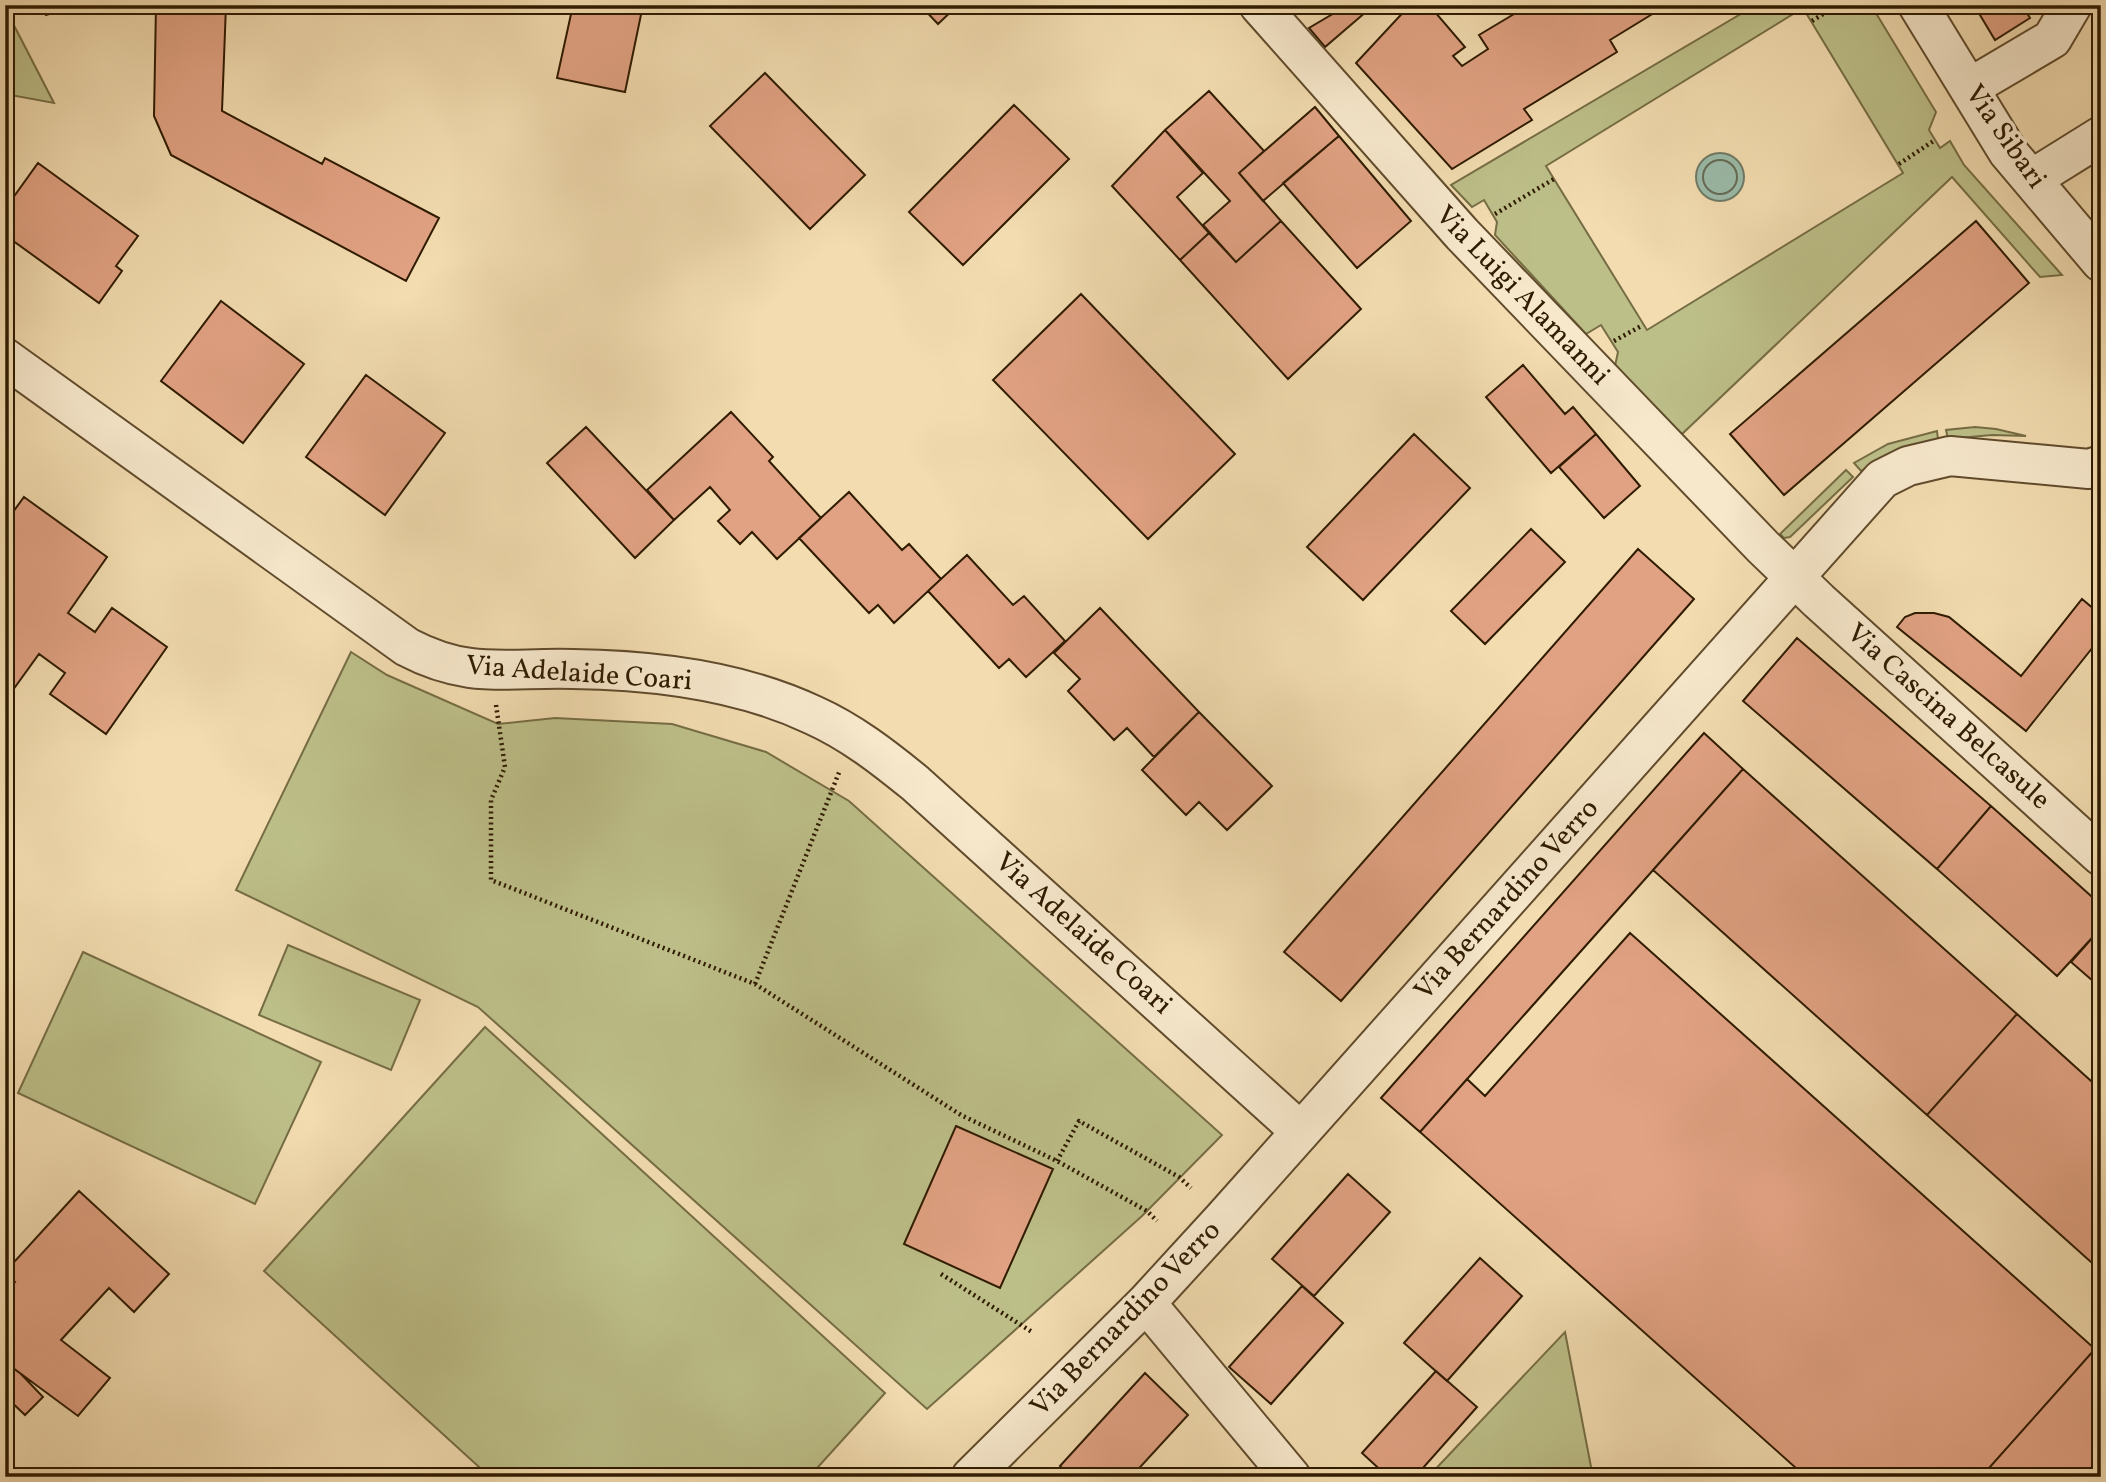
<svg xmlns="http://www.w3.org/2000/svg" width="2106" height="1482" font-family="Vollkorn,serif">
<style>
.green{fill:#bdbf89;stroke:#766d44;stroke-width:2;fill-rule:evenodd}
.water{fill:#9bbcab;stroke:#707c67;stroke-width:2}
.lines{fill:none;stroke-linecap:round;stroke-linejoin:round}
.shore{stroke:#656c56;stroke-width:2}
.building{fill:#e1a283;stroke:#2f1b00;stroke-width:2}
.minor-casing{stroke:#604b2c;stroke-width:42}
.path{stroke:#2f1b00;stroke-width:4.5;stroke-dasharray:2 3.5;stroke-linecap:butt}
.minor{stroke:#f7e8cc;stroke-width:38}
.labels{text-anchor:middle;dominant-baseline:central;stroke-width:7;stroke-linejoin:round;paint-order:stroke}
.street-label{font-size:28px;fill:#2f1b00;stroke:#f7e8cc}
</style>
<rect width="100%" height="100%" fill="#f2dcb0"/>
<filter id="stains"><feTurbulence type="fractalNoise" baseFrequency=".00286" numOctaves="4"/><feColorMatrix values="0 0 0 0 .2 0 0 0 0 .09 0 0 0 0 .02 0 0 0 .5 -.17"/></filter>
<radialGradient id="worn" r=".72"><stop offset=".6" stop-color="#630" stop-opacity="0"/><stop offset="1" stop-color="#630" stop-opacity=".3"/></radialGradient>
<path class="green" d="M1756,5H1871L1936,112L1929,130L1940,148L1950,141L1964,165L2062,275L2040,277L1952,177L1681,435L1615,366L1618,352L1601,325L1586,334L1495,235L1497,222L1484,200L1472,207L1451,185ZM1803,8L1903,173L1647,330L1546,166Z
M5,8L54,103L5,94Z
M1975,427L1996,429L2026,436L1992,435L1948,439L1946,430Z
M1937,431L1938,439L1895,452L1861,471L1854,463L1888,444Z
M1846,470L1853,477L1790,537L1784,538L1780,534Z
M351,652L387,675L498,724L555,718L672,724L766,752L849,801L1222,1135L1142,1216L927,1409L478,1007L236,890Z
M288,945L420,1000L391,1070L259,1015Z
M83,952L321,1062L255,1204L18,1093Z
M485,1027L885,1393L809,1477H490L264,1271Z
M1565,1332L1593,1477H1428Z"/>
<path class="water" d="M1696 177a24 24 0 1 1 48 0a24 24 0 1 1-48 0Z"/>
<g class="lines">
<path class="shore" d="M1703 177a17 17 0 1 1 34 0a17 17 0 1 1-34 0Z"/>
</g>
<path class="building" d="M43,5H79L46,15Z
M156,5H226L222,111L322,164L325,158L439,218L406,281L171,155L154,116Z
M573,5H643L625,92L557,78Z
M920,5H958L938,24Z
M1348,5H1374L1325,47L1309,28Z
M1410,5H1429L1465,47L1453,56L1462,66L1488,49L1479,35L1529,5H1667L1610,40L1617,52L1524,109L1532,120L1452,169L1356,63Z
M1667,5H1684L1672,13Z
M1974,5H2022L2030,18L1995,40Z
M765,73L865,175L810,229L710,126Z
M1209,91L1264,151L1239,173L1281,221L1236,262L1203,225L1230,201L1165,130Z
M1014,105L1069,159L963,265L909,212Z
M1315,107L1339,136L1263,201L1239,173Z
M1165,130L1203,173L1177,197L1209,233L1180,260L1112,186Z
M1339,136L1411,221L1357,268L1283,183Z
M38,163L138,236L116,266L122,271L99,303L5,235V209Z
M1281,221L1361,309L1288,379L1180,260L1209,233L1236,262Z
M1976,221L2029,283L1784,495L1730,434Z
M1081,294L1235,454L1148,539L993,380Z
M221,301L304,364L243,443L161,381Z
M1523,365L1565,414L1573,407L1596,434L1551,473L1486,397Z
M366,375L445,433L385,515L306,457Z
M731,412L773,457L769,461L821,518L777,559L752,532L740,544L718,521L730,510L710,487L674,520L647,490Z
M586,427L674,520L635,558L547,463Z
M1414,434L1470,488L1363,600L1307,547Z
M1596,434L1640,486L1604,518L1559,467Z
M849,492L902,550L909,544L941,579L894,623L878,605L869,613L799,538Z
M24,497L107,557L68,613L95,632L112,608L167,647L106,734L50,694L65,673L39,654L5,701V523Z
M1531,529L1565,562L1485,644L1451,611Z
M1638,549L1694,599L1341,1001L1284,952Z
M967,555L1013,605L1024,596L1065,641L1026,677L1009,659L999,668L928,591Z
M2082,599L2101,615V637L2026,731L1897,627L1905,617L1915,613H1934L1949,617L2021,676Z
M1100,608L1199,712L1154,757L1127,728L1114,740L1068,691L1080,679L1054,653Z
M1797,638L1991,806L1937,869L1743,701Z
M1199,712L1272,786L1227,830L1199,802L1186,815L1142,770Z
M1704,733L1743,769L1420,1132L1381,1098Z
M1743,769L2017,1014L1927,1115L1653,870Z
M1991,806L2101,905V928L2057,976L1937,869Z
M2101,928V988L2071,962Z
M1630,933L2095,1349L1981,1477H1806L1420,1132L1467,1079L1485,1096Z
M2017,1014L2101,1090V1271L1927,1115Z
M956,1126L1053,1169L1000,1288L904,1244Z
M1348,1174L1390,1212L1314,1296L1272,1259Z
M79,1191L169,1274L134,1312L109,1288L61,1340L110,1378L78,1416L5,1362V1287L8,1289L15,1282L5,1272Z
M1480,1258L1522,1296L1447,1381L1404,1343Z
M1302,1286L1343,1323L1271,1404L1229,1367Z
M2095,1349L2101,1354V1477H1981Z
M5,1362L21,1374L43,1397L25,1415L5,1396Z
M1436,1371L1477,1407L1415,1477H1388L1362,1453Z
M1145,1373L1188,1415L1131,1477H1072L1060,1466Z"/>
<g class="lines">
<g class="minor-casing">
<path id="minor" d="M1259,5L1462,234L1763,547L1819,601L2101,856
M1918,5L2008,152L2101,262
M1969,88L2052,39L2072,5
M2032,179L2101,136
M5,358L407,647C470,680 507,667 573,669C654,670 739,680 813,715C851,732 883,757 915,783L1300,1131
M1146,1303L1291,1477
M971,1477L1146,1303L1223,1219L1882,479L1908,466L1950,456L2089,469L2101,465"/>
</g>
<path class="path" d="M1812,21L1837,5
M1899,164L1935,140
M1495,214L1554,179
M1614,341L1643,325
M496,705L505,767L491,800V880L755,984L961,1115L1057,1161L1147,1211L1157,1221
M755,984L840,770
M1057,1161L1079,1121L1179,1177L1191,1188
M941,1274L1032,1332"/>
<use href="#minor" class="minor"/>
</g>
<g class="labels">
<g class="street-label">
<text transform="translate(2005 137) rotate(55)">Via Sibari</text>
<text transform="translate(1522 296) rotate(46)">Via Luigi Alamanni</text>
<text transform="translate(579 674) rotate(4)">Via Adelaide Coari</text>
<text transform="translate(1948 717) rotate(42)">Via Cascina Belcasule</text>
<text transform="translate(1507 900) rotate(-48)">Via Bernardino Verro</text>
<text transform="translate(1083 934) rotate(42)">Via Adelaide Coari</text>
<text transform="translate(1126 1319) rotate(-46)">Via Bernardino Verro</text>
</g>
</g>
<rect width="2106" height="1482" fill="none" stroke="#f2dcb0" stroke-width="28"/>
<rect x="7" y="7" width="2092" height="1468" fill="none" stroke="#2f1b00" stroke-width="3.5"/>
<rect x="14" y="14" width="2078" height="1454" fill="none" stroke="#2f1b00" stroke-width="2"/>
<rect width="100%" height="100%" filter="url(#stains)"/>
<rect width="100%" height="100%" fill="url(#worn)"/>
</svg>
